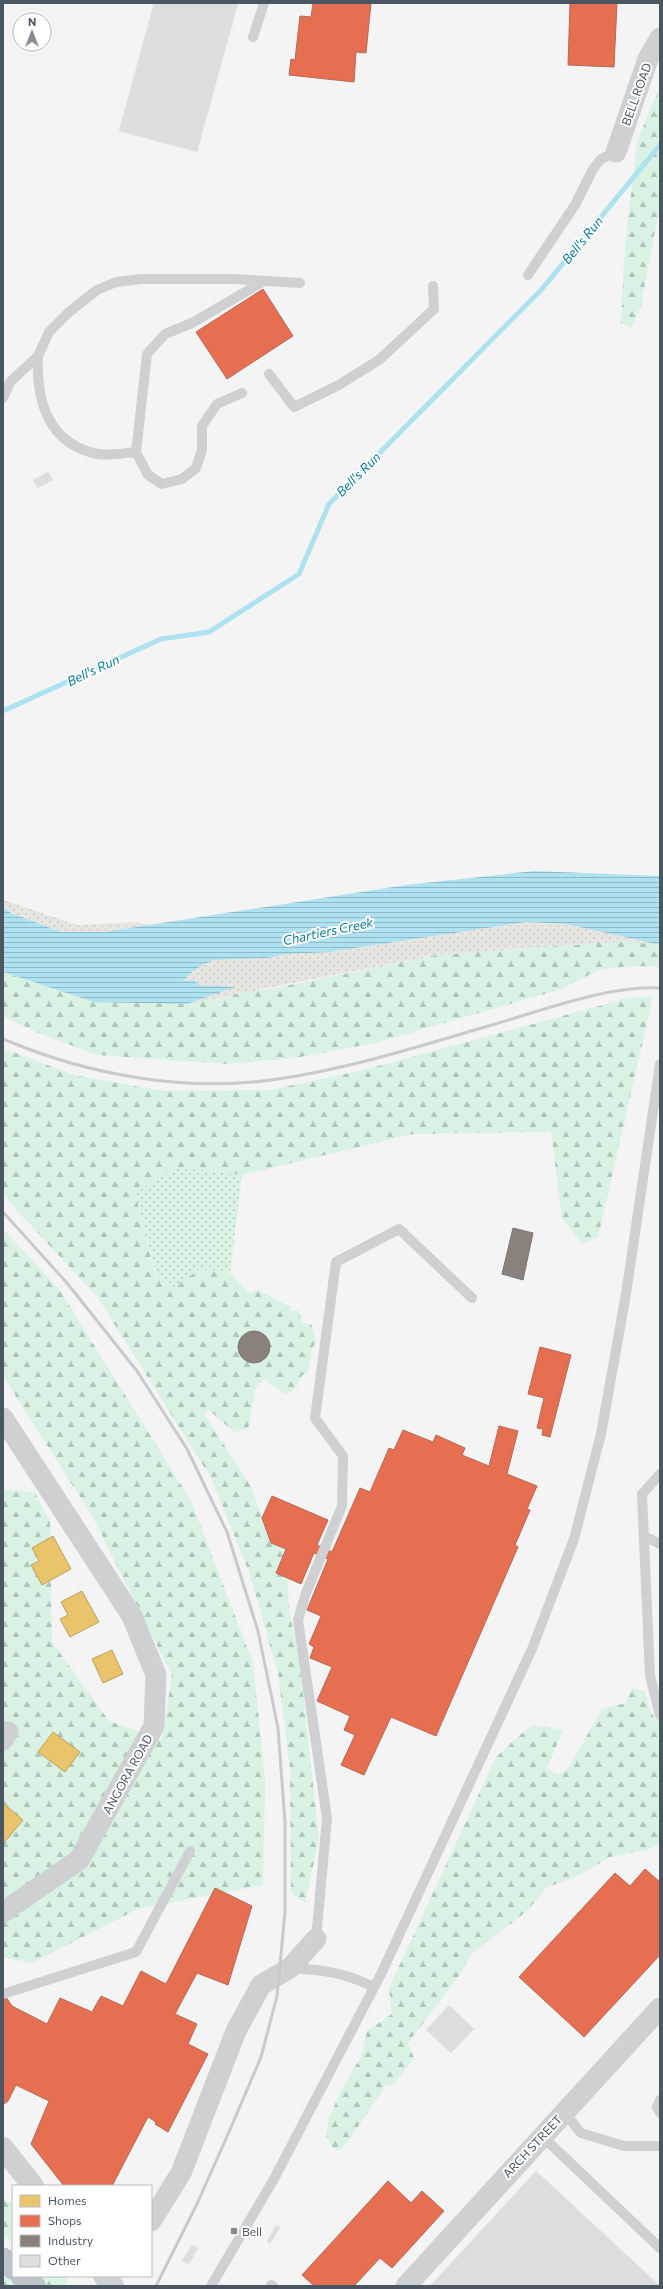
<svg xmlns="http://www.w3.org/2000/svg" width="663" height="2289" font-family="Commissioner,sans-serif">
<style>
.grass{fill:url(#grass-dots)}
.forest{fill:url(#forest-firs)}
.sand{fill:url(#sand-dots)}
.water{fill:url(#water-rules)}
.homes{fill:#e9c46a;stroke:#b9a367}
.shops{fill:#e76f51;stroke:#b86856}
.industry{fill:#8a817c;stroke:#777474}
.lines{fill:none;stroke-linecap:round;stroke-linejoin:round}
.stream{stroke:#aee2f0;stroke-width:5}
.building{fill:#ddddde;stroke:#e5e6e7}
.motorway-casing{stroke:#b9bec3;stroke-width:23}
.service{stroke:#ced0d2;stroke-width:10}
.minor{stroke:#ced0d2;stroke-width:21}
.tertiary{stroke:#ced0d2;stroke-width:22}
.motorway{stroke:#bec4c9;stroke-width:22}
.rail{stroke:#c9cacc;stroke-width:3}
.poi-dot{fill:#868d94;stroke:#fff;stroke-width:1.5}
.labels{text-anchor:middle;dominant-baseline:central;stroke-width:4;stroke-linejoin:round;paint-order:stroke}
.street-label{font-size:12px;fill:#4a5661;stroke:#fff}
.poi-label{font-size:12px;fill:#4a5661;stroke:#fff;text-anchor:start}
.water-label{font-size:13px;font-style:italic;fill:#0c7c9b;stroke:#fff}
</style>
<defs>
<pattern id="grass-dots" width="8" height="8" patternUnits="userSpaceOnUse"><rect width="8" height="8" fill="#d9f2e3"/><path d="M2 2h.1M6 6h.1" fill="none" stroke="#b2c7bb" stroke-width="1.8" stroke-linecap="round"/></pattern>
<pattern id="forest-firs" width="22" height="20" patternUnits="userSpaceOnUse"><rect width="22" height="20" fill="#d9f2e3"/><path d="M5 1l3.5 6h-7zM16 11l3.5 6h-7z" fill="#b2c7bb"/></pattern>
<pattern id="sand-dots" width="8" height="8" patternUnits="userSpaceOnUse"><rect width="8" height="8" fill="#e7e6e1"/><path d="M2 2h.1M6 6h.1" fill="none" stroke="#c8c7c4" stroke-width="1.8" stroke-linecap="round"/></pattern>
<pattern id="water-rules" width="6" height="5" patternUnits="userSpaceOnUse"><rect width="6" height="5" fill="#aee2f0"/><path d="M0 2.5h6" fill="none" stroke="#90bac6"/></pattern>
</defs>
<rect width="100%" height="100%" fill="#f4f4f4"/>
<path class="grass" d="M178,1167L242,1175L230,1273L200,1269L171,1290L157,1277L135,1193Z"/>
<path class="forest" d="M660,86V205L641,305L631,328L621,323L625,246L637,142Z
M625,941L660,945V967L638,966L600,969L562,989L375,1043L295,1058L226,1064L97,1055L41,1034L3,1016V972L94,1002L270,989L436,955Z
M632,997H653L598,1237L582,1244L562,1218L551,1132L413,1134L242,1175L178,1167L135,1193L156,1277L171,1289L200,1269L230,1273L249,1293L258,1290L290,1307L291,1311L298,1310L303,1324L311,1323L316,1342L312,1349L308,1373L302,1375C298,1383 295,1393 284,1394L265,1379L256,1387L248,1429L234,1432L208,1409L204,1414L251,1486L271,1543L286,1549L289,1611L299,1655L319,1839L305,1903L291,1893L290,1769L278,1673L249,1572L211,1478L98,1298L3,1195V1048L74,1075L163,1091L271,1090L367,1069Z
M3,1229L59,1289L191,1501L253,1663L265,1779L263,1885L138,1909L32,1963L3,1957V1489L35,1493L50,1521L52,1642L109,1721L162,1740L172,1675L92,1516L3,1376Z
M632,1688L645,1691L649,1708L656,1720L660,1717V1844L647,1850L610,1857L574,1878L547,1887L527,1911L470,1955L461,1973L408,2043L414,2058L393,2085H386L347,2143L340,2151L333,2149L326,2137L328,2121L341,2090L361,2057L367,2031L392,2014L389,1988L496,1757L529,1727L542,1726L563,1730L547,1768L558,1775L569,1767L602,1709L626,1703Z
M3,2200L13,2203V2244L3,2235Z
M3,2266L13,2276H67L65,2286H3Z"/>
<path class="sand" d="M3,900L77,925L136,922L148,925L104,932H61L11,913L3,907Z
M526,922L566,924L659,945L624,941L436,955L187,1004L234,987L199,985L183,981L194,970L212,960L267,958L288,954L329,952Z"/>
<path class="water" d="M534,871L660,876V945L566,924L526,922L329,952L288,954L267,958L213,960L194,970L183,981L194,980L199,985L235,987L187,1004L94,1002L3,972V907L11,913L61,932H104L406,885Z"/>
<path class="homes" d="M53,1536L71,1569L42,1585L31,1565L39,1561L32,1548Z
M82,1591L99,1622L70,1637L60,1619L68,1615L61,1602Z
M112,1650L123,1674L103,1683L92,1659Z
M53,1732L80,1752L65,1772L38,1752Z
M4,1804L23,1820L3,1844V1806Z"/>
<path class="shops" d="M313,3H371L366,53L356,52L354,82L289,75L291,59L295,60L300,16L311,17Z
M570,3H617L614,67L568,65Z
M263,289L293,336L227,379L196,332Z
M540,1347L571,1355L550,1437L542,1435L543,1429L537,1428L544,1398L528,1394Z
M499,1426L518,1431L507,1474L537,1486L527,1509L530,1510L515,1545L518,1547L436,1736L391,1717L364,1775L341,1765L355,1735L344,1730L350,1716L317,1701L332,1667L310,1658L314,1647L309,1644L321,1616L307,1610L328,1559L314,1553L301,1584L276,1573L286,1549L271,1543L262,1518L272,1496L328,1520L317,1545L332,1552L360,1488L370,1492L389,1448L394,1450L403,1430L433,1442L436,1435L465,1448L462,1455L489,1466Z
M645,1869L660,1882V1955L584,2037L519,1977L615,1873L630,1886Z
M215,1888L252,1906L228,1985L197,1973L175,2014L197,2024L188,2044L208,2054L168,2132L155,2124L156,2122L148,2117L112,2186H64L31,2144L49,2101L16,2085L8,2101L4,2104L3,2102V1999L6,1997L12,2006L47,2024L60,1998L92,2012L101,1996L123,2006L141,1971L166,1984Z
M388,2181L411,2203L422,2191L444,2211L392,2268L380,2258L354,2286H312L313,2285L302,2275Z"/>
<path class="industry" d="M513,1228L533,1233L523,1280L502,1274Z
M238 1347a16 16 0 1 1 32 0a16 16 0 1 1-32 0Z"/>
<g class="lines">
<path class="stream" d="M3,711L161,639L209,632L299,574L329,504L542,289L660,145"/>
</g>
<path class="building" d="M154,3H238L197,152L119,131Z
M48,472L53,480L37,488L33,480Z
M449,2005L474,2029L451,2053L426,2030Z
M536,2171L660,2286H430Z
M276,2225L280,2228L270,2244L267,2242Z
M192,2245L198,2248L189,2264L182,2261Z"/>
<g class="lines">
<g class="motorway-casing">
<path id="motorway" d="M3,2259L13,2268
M22,2276L34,2286"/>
</g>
<path class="service" d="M253,37L264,3
M528,275L575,205L593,169L601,159L616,152
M38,356C36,401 48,444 98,454C109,456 124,453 136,452
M269,374L294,407L337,386L379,360L434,309L433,286
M242,393L217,404L202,426V450L196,468L182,479L162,484L148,475L136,452L147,354L165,334L192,323L264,281
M3,398L10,382L38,356L49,332L69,312L97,290L116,282L142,279H234L300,283
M660,1474L642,1494L650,1676L660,1715
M644,1536L660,1544
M316,1939L327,1818L298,1620L306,1593L342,1506L343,1456L315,1418L336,1262L399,1229L472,1298
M290,1968C325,1970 342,1972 374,1987
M3,1994L136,1952L190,1851
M660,2100L657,2107L660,2113
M564,2112L581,2133L624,2146H660
M542,2136L660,2248
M271,2285L273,2286
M211,2286L274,2179L381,1974L532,1649L574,1539L601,1434L626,1294L660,1064"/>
<path class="minor" d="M616,152L648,59L660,38
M3,1418L132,1616L156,1675L154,1726L79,1860L3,1912
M3,1740L8,1732
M151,2221L181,2173L236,2031L261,1985L290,1968L316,1939
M406,2286L660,2008"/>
<path class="tertiary" d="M3,2148L33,2186
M104,2276L113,2286"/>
<use href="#motorway" class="motorway"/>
<path class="rail" d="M3,1039C88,1075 186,1093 278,1079C352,1068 424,1045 495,1024C543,1010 610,985 660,988
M3,1212L67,1283L137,1371L187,1449L227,1532L258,1631L278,1728L285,1822V1912L277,1996L261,2057L229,2132L197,2204L156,2286"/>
</g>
<rect class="poi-dot" x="230" y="2227" width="8" height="8" rx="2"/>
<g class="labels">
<g class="street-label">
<text transform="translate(636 94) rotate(-70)">BELL ROAD</text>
<text transform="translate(127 1774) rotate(-61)">ANGORA ROAD</text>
<text transform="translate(532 2146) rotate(-47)">ARCH STREET</text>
</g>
<g class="poi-label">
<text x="242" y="2231">Bell</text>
</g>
<g class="water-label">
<text transform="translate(582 240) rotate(-51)">Bell's Run</text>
<text transform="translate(358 474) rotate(-45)">Bell's Run</text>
<text transform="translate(93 670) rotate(-25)">Bell's Run</text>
<text transform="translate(328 931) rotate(-12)">Chartiers Creek</text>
</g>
</g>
<rect width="663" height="2289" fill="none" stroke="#4a5661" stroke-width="8"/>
<rect x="12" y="2185" width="140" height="92" fill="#ffffff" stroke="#b7bbc0"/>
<rect x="20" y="2195" width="20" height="12" fill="#e9c46a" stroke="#b7bbc0"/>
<text x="48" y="2205" font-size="12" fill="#4a5661">Homes</text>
<rect x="20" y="2215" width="20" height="12" fill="#e76f51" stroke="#b7bbc0"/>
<text x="48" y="2225" font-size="12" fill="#4a5661">Shops</text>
<rect x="20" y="2235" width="20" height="12" fill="#8a817c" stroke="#b7bbc0"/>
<text x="48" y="2245" font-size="12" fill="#4a5661">Industry</text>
<rect x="20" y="2255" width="20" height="12" fill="#ddddde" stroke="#b7bbc0"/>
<text x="48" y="2265" font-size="12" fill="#4a5661">Other</text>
<g transform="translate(32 32)"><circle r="19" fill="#ffffff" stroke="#b7bbc0"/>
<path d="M0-3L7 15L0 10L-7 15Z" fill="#868d94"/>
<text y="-6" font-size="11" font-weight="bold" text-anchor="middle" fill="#4a5661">N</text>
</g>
</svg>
